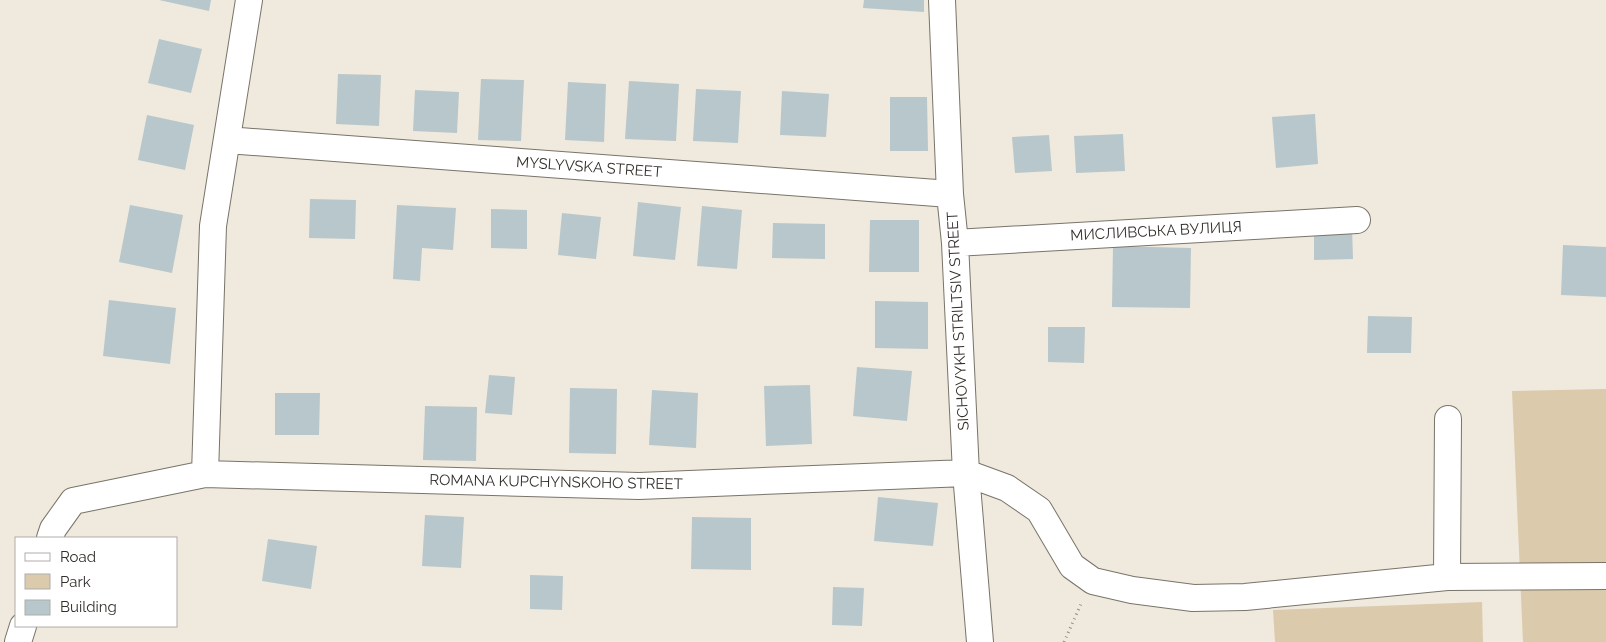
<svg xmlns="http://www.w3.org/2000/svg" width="1606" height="642" font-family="Raleway,sans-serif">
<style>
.green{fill:#dbcaac}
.building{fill:#b8c7cb}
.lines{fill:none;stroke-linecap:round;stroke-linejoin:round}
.minor-casing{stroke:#797369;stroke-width:28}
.path{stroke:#938e85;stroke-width:3;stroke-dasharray:1 4;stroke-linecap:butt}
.minor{stroke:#fff;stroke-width:26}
.labels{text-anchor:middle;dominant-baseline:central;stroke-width:4;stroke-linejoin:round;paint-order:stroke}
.street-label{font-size:15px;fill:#34312c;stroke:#fff}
</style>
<rect width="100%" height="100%" fill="#f0e9dd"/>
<path class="green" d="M1606,389V642H1523L1512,391Z
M1482,602L1483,642H1275L1273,610Z"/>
<path class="building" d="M159,0H211L209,11Z
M864,0H924V12L863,8Z
M159,39L202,49L191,93L148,83Z
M338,74L381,75L379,126L336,124Z
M481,79L524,80L521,141L478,140Z
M629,81L679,84L676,141L625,139Z
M568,82L606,84L604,142L565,140Z
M696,89L741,91L738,143L693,141Z
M415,90L459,92L457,133L413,131Z
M782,91L829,94L826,137L780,135Z
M890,97H927L928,151H890Z
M1315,114L1318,164L1276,168L1272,117Z
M147,115L194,125L185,170L138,160Z
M1123,134L1125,171L1076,173L1074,136Z
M1049,135L1052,171L1015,173L1012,137Z
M310,199L356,200L355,239L309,238Z
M638,202L681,207L675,260L633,256Z
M130,205L183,215L172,273L119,262Z
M397,205L456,208L453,250L422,248L420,281L393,279Z
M702,206L742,210L737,269L697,266Z
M491,209L527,210V249L491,248Z
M562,213L601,217L596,259L558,255Z
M870,220H919V272H869Z
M773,223L825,224V259L772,258Z
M1352,227L1353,259L1314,260V228Z
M1563,245L1606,247V297L1561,295Z
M1113,246L1191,248L1190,308L1112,307Z
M109,300L176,308L170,364L103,356Z
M875,301L928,302V349L875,348Z
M1368,316L1412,317L1411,353H1367Z
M1048,327H1085L1084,363L1048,362Z
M857,367L912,371L907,421L853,416Z
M489,375L515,377L512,415L485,413Z
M810,385L812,444L766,446L764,386Z
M570,388L617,389L616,454L569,453Z
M652,390L698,393L696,448L649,445Z
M275,393H320L319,435H275Z
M425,406L477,407L476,461L423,460Z
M878,497L938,503L933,546L874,541Z
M425,515L464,517L461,568L422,566Z
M692,517L751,518V570L691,569Z
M268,539L317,546L311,589L262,581Z
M530,575L563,576L562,610L530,609Z
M833,587L864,588L862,626L832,625Z"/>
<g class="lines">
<g class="minor-casing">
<path id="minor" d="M942,0L950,194L955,243L966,473L980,642
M227,140L950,194
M955,243L1357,220
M205,474L213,226L249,0
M50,538L53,529L73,501L205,474L639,486L966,473L1007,488L1039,510L1072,566L1093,581L1132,590L1193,598L1245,597L1447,577L1606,576
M1447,577L1448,419
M18,642L23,626"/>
</g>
<path class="path" d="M1064,642L1081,604"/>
<use href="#minor" class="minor"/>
</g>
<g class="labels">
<g class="street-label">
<text transform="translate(589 167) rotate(4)">MYSLYVSKA STREET</text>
<text transform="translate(1156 231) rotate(-3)">МИСЛИВСЬКА ВУЛИЦЯ</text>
<text transform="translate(958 321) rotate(-93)">SICHOVYKH STRILTSIV STREET</text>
<text transform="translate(556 482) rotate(1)">ROMANA KUPCHYNSKOHO STREET</text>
</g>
</g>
<rect x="15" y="537" width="162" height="90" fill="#ffffff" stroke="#aeadab"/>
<rect x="25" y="553" width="25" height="8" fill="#ffffff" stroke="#aeadab"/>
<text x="60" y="562" font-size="15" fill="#34312c">Road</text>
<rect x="25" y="574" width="25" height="15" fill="#dbcaac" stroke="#aeadab"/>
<text x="60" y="587" font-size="15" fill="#34312c">Park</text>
<rect x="25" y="600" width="25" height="15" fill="#b8c7cb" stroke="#aeadab"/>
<text x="60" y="612" font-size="15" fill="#34312c">Building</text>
</svg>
